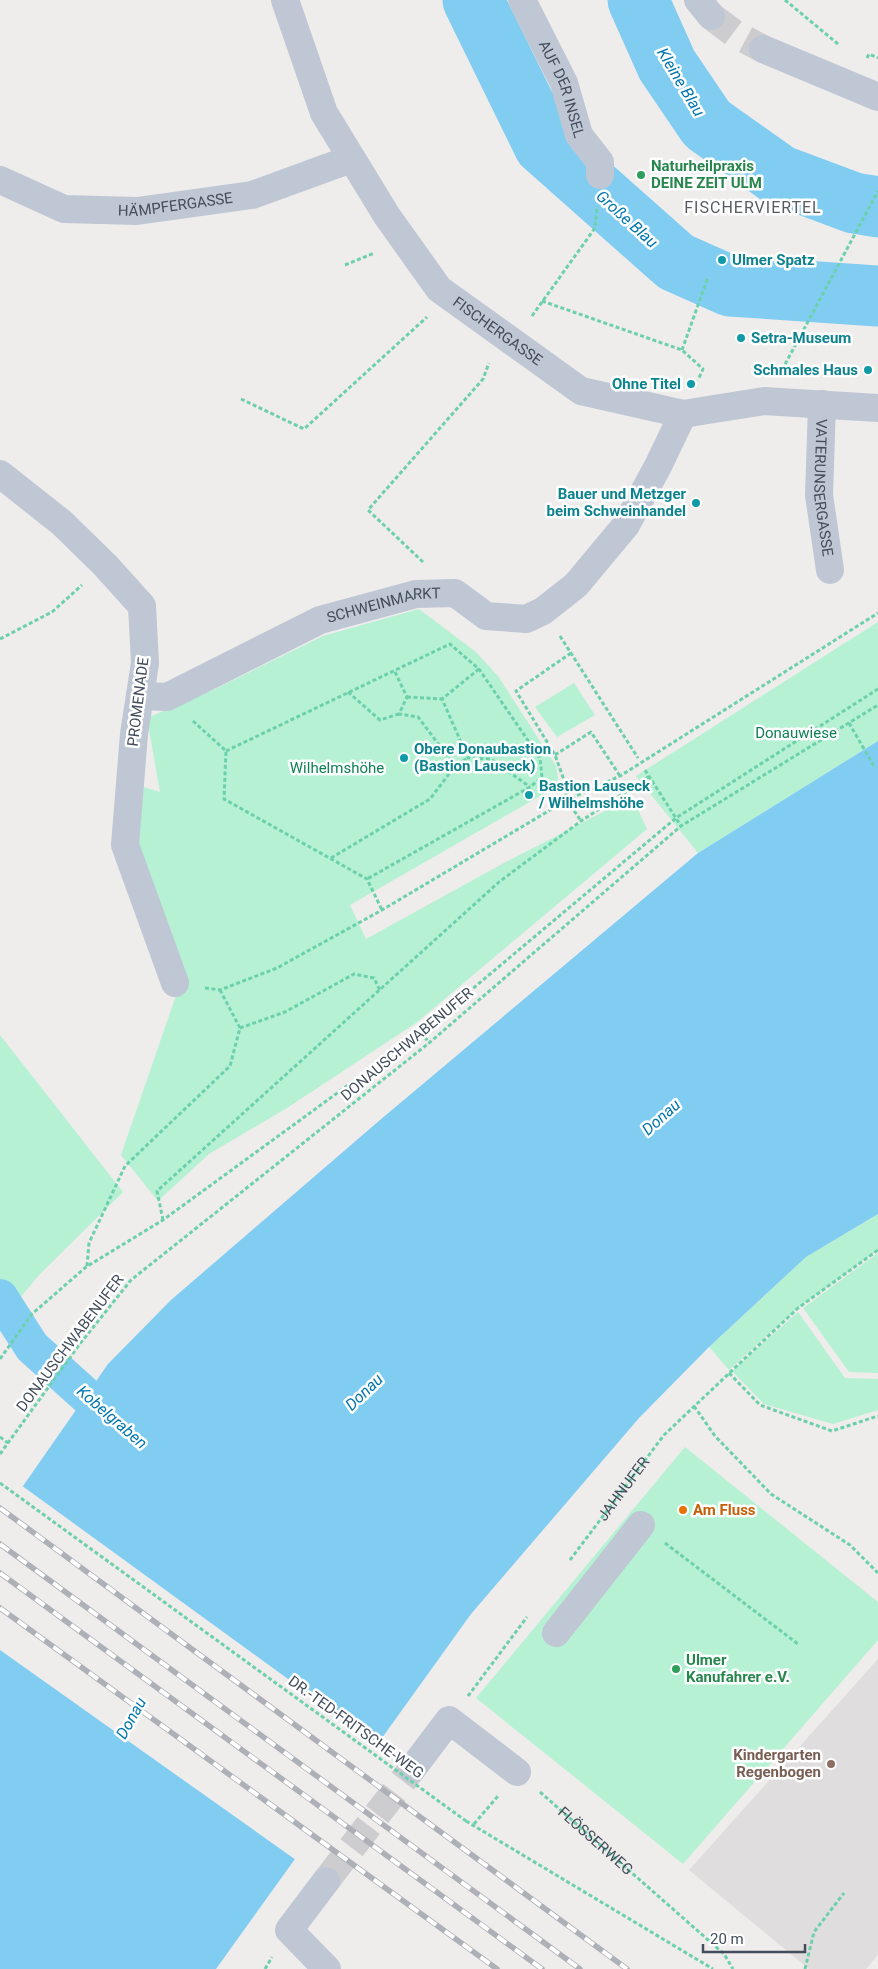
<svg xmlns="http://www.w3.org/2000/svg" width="878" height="1969" font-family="Roboto,sans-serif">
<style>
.education{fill:#e0ddde}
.green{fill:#b6f1d4}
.water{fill:#80cdf1}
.pier{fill:#efecec}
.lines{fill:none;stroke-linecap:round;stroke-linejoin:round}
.canal{stroke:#80cdf1;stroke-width:36}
.river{stroke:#80cdf1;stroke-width:61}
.minor-tunnel{stroke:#cdcccf;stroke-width:28;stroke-dasharray:28 14;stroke-linecap:butt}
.path{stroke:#6cd1ab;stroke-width:3;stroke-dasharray:4 2.5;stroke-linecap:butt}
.minor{stroke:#bec7d3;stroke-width:28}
.rail-casing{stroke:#aeb0b7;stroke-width:5.5}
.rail{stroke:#fff;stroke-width:4;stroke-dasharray:11;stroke-linecap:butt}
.path-bridge{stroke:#6cd1ab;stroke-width:3;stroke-dasharray:4 2.5;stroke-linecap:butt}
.leisure-dot{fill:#2e9e5b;stroke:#fff;stroke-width:2}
.culture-dot{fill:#0f9aa8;stroke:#fff;stroke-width:2}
.food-dot{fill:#e8710a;stroke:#fff;stroke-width:2}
.education-dot{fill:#8d6e63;stroke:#fff;stroke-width:2}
.labels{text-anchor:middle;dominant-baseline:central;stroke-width:5;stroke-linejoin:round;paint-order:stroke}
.street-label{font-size:15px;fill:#434d5b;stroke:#fff}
.leisure-label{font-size:15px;font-weight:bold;fill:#27864d;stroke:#fff;text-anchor:start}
.culture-label{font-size:15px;font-weight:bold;fill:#0d838f;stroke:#fff;text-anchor:start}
.park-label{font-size:15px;fill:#108055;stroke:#fff}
.food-label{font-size:15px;font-weight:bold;fill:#c56008;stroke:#fff;text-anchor:start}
.education-label{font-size:15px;font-weight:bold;fill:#785e54;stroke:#fff;text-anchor:end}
.water-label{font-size:16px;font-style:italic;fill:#0277af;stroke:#fff}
.neighbourhood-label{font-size:16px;letter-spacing:1px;fill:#585c62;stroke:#fff}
</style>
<rect width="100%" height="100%" fill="#efecec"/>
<path class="education" d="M878,1659V1955L866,1969H809L689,1870Z"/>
<path class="green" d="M419,609L476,652L498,676L556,766L558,779L554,788L350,905L366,939L502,864L632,797L647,829L416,1023L287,1108L209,1154L158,1201L121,1155L182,978L132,845L137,785L160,792L147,718L213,690L323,636Z
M878,622V741L698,853L636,776Z
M574,683L595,715L557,737L535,707Z
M0,1035L123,1192L39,1275L0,1322Z
M878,1214V1250L798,1308L729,1370L709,1347L806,1257Z
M878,1253V1373L849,1372L803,1308Z
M798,1312L845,1378L878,1379V1410L833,1424L764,1404L732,1371Z
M685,1447L878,1602V1640L683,1864L476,1698Z"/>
<path class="water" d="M878,741V1214L806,1257L709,1347L639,1418L471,1614L216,1969H0V1519L108,1364L171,1300L380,1120L698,853Z"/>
<path class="pier" d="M21,1485L379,1745L296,1860L0,1650V1515Z"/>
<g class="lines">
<path class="canal" d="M0,1297L32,1347L122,1428"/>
<path class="river" d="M473,0L544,145L676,262L730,286L878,296
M638,0L667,65L707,124L779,175L854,203L878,207"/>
<path class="minor-tunnel" d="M711,16L735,34L763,49
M326,1881L412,1769"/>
<g class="path">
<path d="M785,0L838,44"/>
<path d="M867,58L869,54L878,58"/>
<path d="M345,265L374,253"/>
<path d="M542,301L682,350L703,369L698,380"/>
<path d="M532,316L595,228L597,206"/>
<path d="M682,350L708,277"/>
<path d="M782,370L878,191"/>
<path d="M241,399L304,429L427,317"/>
<path d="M423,562L368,510L483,379L489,363"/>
<path d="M560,636L638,758"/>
<path d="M0,639L52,612L82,585"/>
<path d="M571,653L516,691L555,755L564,780L567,800L581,821"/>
<path d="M479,669L442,699L468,758L491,759L530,787"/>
<path d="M395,672L407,697L399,714L418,717L455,766L468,758"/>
<path d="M348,692L380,720L399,714"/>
<path d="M407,697L442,699"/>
<path d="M193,721L226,751L224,799L367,879L382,910"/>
<path d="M849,723L875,768"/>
<path d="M226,751L450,644L479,669L540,758L542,777L530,787L367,879"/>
<path d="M555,755L591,732L620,776"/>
<path d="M645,770L681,826"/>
<path d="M331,858L430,799L455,766"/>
<path d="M205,988L220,990L277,968L382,910L567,800L620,776L878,613"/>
<path d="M240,1028L285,1012L354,974L374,978L380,991"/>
<path d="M421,1032L429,1043"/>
<path d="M163,1220L157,1191L499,882L581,821L650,776"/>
<path d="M87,1266L89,1243L125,1166L230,1066L240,1028L220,990"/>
<path d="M0,1359L32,1314L86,1267L163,1220L421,1032L676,818L878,689"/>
<path d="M729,1373L760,1405L832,1431L878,1416"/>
<path d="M694,1406L715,1436L771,1494L850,1545L878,1573"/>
<path d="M0,1437L8,1443"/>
<path d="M0,1454L79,1345L131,1280L429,1043L681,826L878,705"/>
<path d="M665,1543L798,1644"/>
<path id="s1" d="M570,1560L664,1435L798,1308L878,1250"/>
<path d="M468,1696L527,1617"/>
<path id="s2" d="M540,1792L724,1954L733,1969"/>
<path d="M466,1821L713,1969"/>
<path d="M474,1824L498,1796"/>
<path d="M265,1969L272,1957"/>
<path d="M805,1969L814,1932L844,1893"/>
</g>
<g class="minor">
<path id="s3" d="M285,0L324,113L387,216L439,289L581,391L683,414L764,401L878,408"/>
<path id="s4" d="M522,0L564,83L579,135L600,162V175"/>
<path d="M698,0L711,16"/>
<path d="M763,49L878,97"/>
<path id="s5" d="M0,180L64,209L137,211L252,195L351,159"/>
<path id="s6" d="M822,404L819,495L830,570"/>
<path d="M0,474L62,523L105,565L142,606L145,663L134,734L125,845L175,983"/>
<path id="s7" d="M140,696L167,697L320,620L416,594L455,593L486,616L526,619L543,611L576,585L626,525L658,466L683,414"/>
<path d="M556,1633L641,1525"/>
<path d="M412,1769L449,1720L517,1772"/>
<path d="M326,1881L289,1930L327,1969"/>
</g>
<g class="rail-casing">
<path id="rail" d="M0,1508L627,1969
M0,1544L580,1969
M0,1573L542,1969
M0,1608L497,1969"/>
</g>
<use href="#rail" class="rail"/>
<path class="path-bridge" d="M0,1483L466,1821"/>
</g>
<g class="leisure-dot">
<circle cx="641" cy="175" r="5"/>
<circle cx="676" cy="1669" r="5"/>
</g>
<g class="culture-dot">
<circle cx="722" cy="260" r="5"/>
<circle cx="741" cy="338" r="5"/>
<circle cx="868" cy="370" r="5"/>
<circle cx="691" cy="384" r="5"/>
<circle cx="696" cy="503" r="5"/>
<circle cx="404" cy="758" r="5"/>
<circle cx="529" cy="795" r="5"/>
</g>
<circle class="food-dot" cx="683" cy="1510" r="5"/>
<circle class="education-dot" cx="831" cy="1764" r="5"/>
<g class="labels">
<g class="street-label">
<text stroke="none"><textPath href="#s4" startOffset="98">AUF DER INSEL</textPath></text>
<text stroke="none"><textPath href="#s5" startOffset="182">HÄMPFERGASSE</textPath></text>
<text stroke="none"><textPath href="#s3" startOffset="402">FISCHERGASSE</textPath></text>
<text stroke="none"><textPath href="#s6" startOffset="84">VATERUNSERGASSE</textPath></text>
<text stroke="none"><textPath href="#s7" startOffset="264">SCHWEINMARKT</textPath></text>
<text transform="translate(138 702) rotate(-83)">PROMENADE</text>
<text transform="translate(407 1044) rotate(-40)">DONAUSCHWABENUFER</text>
<text transform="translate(70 1343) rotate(-53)">DONAUSCHWABENUFER</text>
<text stroke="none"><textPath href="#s1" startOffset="89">JAHNUFER</textPath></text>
<text transform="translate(356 1727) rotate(36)">DR.-TED-FRITSCHE-WEG</text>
<text stroke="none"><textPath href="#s2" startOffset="74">FLÖSSERWEG</textPath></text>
</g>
<g class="leisure-label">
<text x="651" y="166">Naturheilpraxis<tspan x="651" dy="17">DEINE ZEIT ULM</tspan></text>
<text x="686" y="1660">Ulmer<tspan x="686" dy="17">Kanufahrer e.V.</tspan></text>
</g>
<g class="culture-label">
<text x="732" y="260">Ulmer Spatz</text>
<text x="751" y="338">Setra-Museum</text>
<text x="858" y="370" text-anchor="end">Schmales Haus</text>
<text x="681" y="384" text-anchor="end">Ohne Titel</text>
<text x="686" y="494" text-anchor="end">Bauer und Metzger<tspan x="686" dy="17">beim Schweinhandel</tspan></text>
<text x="414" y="749">Obere Donaubastion<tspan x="414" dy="17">(Bastion Lauseck)</tspan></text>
<text x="539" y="786">Bastion Lauseck<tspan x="539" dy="17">/ Wilhelmshöhe</tspan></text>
</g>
<g class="park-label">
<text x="796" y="733">Donauwiese</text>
<text x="337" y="768">Wilhelmshöhe</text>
</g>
<g class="food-label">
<text x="693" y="1510">Am Fluss</text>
</g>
<g class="education-label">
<text x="821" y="1755">Kindergarten<tspan x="821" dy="17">Regenbogen</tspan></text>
</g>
<g class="water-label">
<text transform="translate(681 82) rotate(59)">Kleine Blau</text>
<text transform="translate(627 219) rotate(42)">Große Blau</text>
<text transform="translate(661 1117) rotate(-42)">Donau</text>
<text transform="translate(364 1392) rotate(-44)">Donau</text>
<text transform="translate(112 1417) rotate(41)">Kobelgraben</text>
<text transform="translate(131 1718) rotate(-61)">Donau</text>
</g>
<g class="neighbourhood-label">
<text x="753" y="207">FISCHERVIERTEL</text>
</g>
</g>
<path d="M703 1944v8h102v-8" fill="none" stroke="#434d5b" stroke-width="2.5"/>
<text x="710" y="1944" font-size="15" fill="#434d5b" stroke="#ffffff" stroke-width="4" paint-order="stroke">20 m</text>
</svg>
